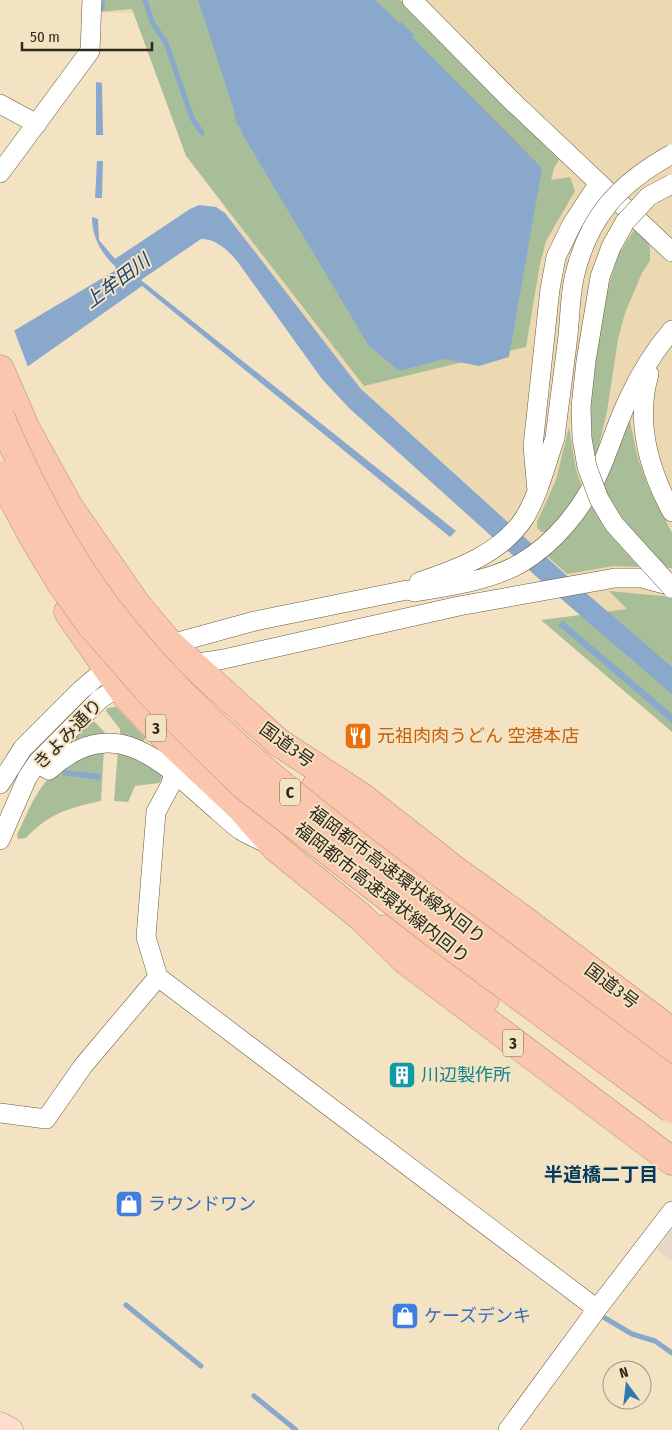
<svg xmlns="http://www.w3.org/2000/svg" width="672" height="1430" font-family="'Fira Sans Condensed','Noto Sans JP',sans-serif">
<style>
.commercial{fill:#e5d9c5}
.built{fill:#ecd8b1}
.green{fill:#a7be98}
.water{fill:#8aa8cc}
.pier{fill:#f4e3c3}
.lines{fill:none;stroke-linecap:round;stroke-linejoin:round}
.stream{stroke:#8aa8cc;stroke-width:5}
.minor-casing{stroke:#685a3e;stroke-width:20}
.major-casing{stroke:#b38f7a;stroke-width:25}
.highway-casing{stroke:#b38f7a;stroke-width:29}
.minor{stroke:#fff;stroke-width:19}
.major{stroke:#fcddce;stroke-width:24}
.highway{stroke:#fac6ad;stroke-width:28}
.minor-bridge-casing{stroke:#685a3e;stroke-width:20;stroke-linecap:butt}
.highway-bridge-casing{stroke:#b38f7a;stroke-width:29;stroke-linecap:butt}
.minor-bridge{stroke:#fff;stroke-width:19}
.highway-bridge{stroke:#fac6ad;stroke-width:28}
.labels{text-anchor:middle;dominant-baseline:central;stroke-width:4;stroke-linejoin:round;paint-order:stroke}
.shield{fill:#f4e3c3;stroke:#69604e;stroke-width:1}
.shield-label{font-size:16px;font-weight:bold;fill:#2e281c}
.street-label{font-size:18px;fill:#2e281c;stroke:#f4e3c3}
.food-label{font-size:18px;fill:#c56008;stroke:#f4e3c3;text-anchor:start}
.culture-label{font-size:18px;fill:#0d838f;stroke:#f4e3c3;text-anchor:start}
.shop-label{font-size:18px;fill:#366cbe;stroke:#f4e3c3;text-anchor:start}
.water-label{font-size:19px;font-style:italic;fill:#1a4573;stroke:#f4e3c3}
.neighbourhood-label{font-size:19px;font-weight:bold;fill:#02395c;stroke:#f4e3c3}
</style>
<rect width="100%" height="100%" fill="#f4e3c3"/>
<path class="commercial" d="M672,1229V1261L657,1250Z"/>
<path class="built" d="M103,0H672V670L318,350L187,151L142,13H102Z"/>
<path class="green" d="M99,0H400L559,160L554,168L551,180L570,177L575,191L546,241L540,264L526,347L364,386L186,156L132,9L98,12Z
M636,227L645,234L650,247V261L642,273L625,313L618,339L607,411L595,462L586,411L591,362L609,285L618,255Z
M629,416L637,455L648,486L672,533V568H665L623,519L599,481Z
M569,427L576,470L583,490L549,532H542L537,528V522L556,480Z
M590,503L605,529L639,567L613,566L567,574L544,553Z
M609,591L672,597V732L541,620L627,609Z
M116,707L145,738L144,741L123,738L120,735V729L106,711L107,708Z
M91,722H95L105,733L103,736L75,742L73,740C77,733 84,724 91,722Z
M104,749L101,801C69,808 49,813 26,838L18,839L17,835C29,810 39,780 65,765C76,758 92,754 104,749Z
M118,750L138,754L159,772L162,778L159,783L135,786L128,802L114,801Z"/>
<path class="water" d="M198,0H375L399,23L401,22L414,35L412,37L542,168L509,357L479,366L444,359L399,371L369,346L244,137L239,125H237L233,107Z
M96,82L102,83L103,135H96Z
M97,161H103L102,198H95Z
M199,205L216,207L225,213L360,388L585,592L672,667V694L559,597L349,408L322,379L237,261C227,249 216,239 201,239L141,280L456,531L450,537L142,286L0,386V339L116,270L115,266C101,253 92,237 92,217L98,219L99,240L115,259L190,209Z
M563,621L672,714V723L558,625Z
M63,770L101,774L100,780L62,775Z"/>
<path class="pier" d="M14,330L28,367L2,385L0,388V339Z"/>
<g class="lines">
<path class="stream" d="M145,0L152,22L166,43L192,118L202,133
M102,8V0
M126,1305L201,1366
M605,1318L632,1334L655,1341L672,1353
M254,1396L296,1430"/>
<g class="minor-casing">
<path id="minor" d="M412,0L512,101L672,252
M0,104L37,124
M0,173L90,51L92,0
M649,374C635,422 649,470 672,512
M537,491L533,446L550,289L556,257L572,224L599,183
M419,582C458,569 502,553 525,517C539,493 546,464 555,438
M160,647L255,621L407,590L415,592C449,586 490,581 521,563C555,543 583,508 599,472C610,448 617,422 629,398C640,374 655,350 672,330
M186,665L224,659L459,606L615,578H642L672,586
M37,763L49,770C118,708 165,766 219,812C226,818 234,826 242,831C250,836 258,839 266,843
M174,774L170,786L156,812L146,937L158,977L597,1309
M0,784L23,748L81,690L107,668L119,663
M0,840L27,778L37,763L100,699L118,687L131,683
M0,1113L46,1119L83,1066L158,977
M508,1430L597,1309L672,1211"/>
</g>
<g class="major-casing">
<path id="major" d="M0,1424L11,1430"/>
</g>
<g class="highway-casing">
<path id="highway" d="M0,369L26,429L69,507L137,605L169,643L278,742L362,797L451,867L520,917L672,1032
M68,612L128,698L158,730L241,808L276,848L361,917L406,961L672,1161
M316,786L485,917L672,1058
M386,929C423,947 454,973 485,999"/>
</g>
<use href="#minor" class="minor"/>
<use href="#major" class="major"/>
<use href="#highway" class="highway"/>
<g class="minor-bridge-casing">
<path id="minor-bridge" d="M672,184L649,196L625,222L611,247L600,277L586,361L581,407L582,438L587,467L599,499L614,524L672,588
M555,438C559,404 564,370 568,335C570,317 570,297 574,278C588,217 618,184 672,154"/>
</g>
<g class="highway-bridge-casing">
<path id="highway-bridge" d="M0,416C29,484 64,551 108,609C194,721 306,807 417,891C502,955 587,1019 672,1082
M0,475L33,537L60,582L91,625L153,696L243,785L431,931L672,1109"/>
</g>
<use href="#minor-bridge" class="minor-bridge"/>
<use href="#highway-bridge" class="highway-bridge"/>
</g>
<defs>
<g id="restaurant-square" transform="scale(1.4375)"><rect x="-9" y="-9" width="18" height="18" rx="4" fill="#e8710a" stroke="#f4e3c3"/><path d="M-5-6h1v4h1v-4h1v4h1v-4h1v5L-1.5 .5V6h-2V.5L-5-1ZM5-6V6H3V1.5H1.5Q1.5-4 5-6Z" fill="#fff"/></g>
<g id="building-square" transform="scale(1.4375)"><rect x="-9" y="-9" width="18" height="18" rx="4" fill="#0f9aa8" stroke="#f4e3c3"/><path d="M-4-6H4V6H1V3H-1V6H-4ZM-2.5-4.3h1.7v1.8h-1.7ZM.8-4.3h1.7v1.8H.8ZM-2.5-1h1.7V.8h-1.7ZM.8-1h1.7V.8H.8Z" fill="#fff"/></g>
<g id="shop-square" transform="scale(1.4375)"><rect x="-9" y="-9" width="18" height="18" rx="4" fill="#3f7fe0" stroke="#f4e3c3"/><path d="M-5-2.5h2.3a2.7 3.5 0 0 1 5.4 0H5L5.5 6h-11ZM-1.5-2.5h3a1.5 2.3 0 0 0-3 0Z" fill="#fff"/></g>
</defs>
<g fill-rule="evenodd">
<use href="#restaurant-square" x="358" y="736"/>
<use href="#building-square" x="402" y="1075"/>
<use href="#shop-square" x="129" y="1204"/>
<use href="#shop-square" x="405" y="1316"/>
</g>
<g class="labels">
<g class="shield">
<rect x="146" y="714.5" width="20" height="27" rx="4"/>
<rect x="280" y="778.5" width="20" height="27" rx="4"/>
<rect x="503" y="1029.5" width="20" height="27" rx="4"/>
</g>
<g class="shield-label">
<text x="156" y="728">3</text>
<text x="290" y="792">C</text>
<text x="513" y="1043">3</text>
</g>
<g class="street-label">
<text transform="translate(68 734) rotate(-46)">きよみ通り</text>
<text transform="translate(287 745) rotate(36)">国道3号</text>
<text transform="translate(397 875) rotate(37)">福岡都市高速環状線外回り</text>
<text transform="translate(382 893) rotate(38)">福岡都市高速環状線内回り</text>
<text transform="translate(612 986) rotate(37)">国道3号</text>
</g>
<g class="food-label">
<text x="377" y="736">元祖肉肉うどん 空港本店</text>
</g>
<g class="culture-label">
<text x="421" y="1075">川辺製作所</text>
</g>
<g class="shop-label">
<text x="148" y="1204">ラウンドワン</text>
<text x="424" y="1316">ケーズデンキ</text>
</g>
<g class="water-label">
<text transform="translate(117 281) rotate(-37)">上牟田川</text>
</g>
<g class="neighbourhood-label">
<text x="601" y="1174">半道橋二丁目</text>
</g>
</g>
<g transform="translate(627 1385) rotate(345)"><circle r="24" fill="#f4e3c3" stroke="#a59880"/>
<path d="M0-4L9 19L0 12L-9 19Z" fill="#3178ad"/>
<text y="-8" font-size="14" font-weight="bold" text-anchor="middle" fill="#2e281c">N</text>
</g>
<path d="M22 42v8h130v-8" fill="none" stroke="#2e281c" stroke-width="2.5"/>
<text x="30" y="42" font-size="15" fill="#2e281c" stroke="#f4e3c3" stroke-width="4" paint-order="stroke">50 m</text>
</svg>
